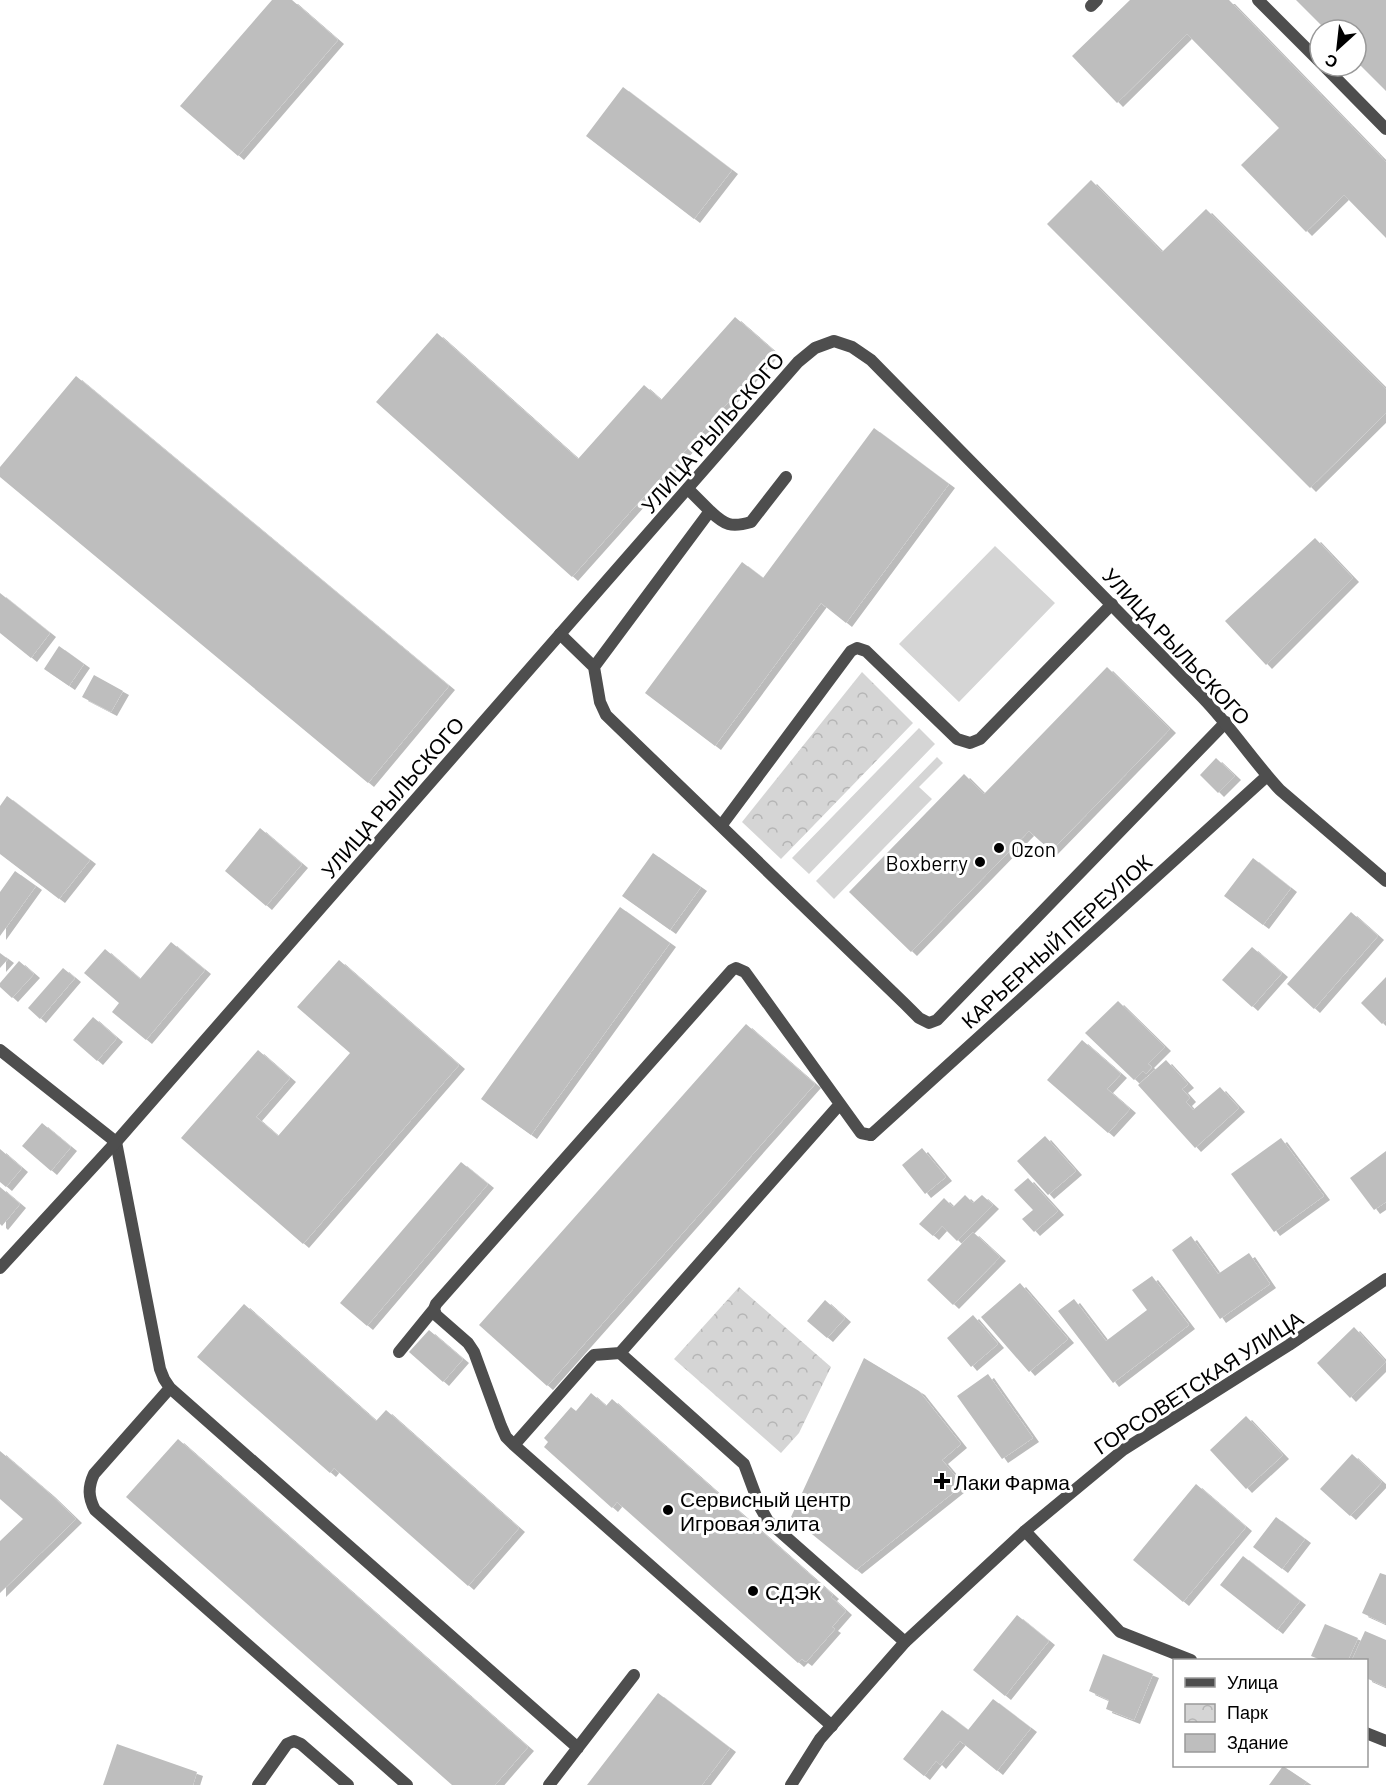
<svg xmlns="http://www.w3.org/2000/svg" width="1386" height="1785" font-family="Barlow,sans-serif">
<style>
.grass{fill:#d5d5d5}
.park{fill:url(#park-crowns)}
.building{fill:#bebebe;filter:url(#shadow)}
.lines{fill:none;stroke-linecap:round;stroke-linejoin:round}
.service{stroke:#4e4e4e;stroke-width:12}
.minor{stroke:#4e4e4e;stroke-width:12}
.tertiary{stroke:#4e4e4e;stroke-width:12}
.poi-dot{fill:#000;stroke:#fff;stroke-width:2}
.labels{text-anchor:middle;dominant-baseline:central;stroke-width:6;stroke-linejoin:round;paint-order:stroke}
.street-label{font-size:21px;fill:#000;stroke:#fff}
.poi-label{font-size:21px;fill:#000;stroke:#fff;text-anchor:start}
</style>
<defs>
<pattern id="park-crowns" width="20" height="18" patternUnits="userSpaceOnUse" patternTransform="scale(1.5)"><rect width="20" height="18" fill="#d5d5d5"/><path d="M2 6a3 3 0 1 1 6 0M12 15a3 3 0 1 1 6 0" fill="none" stroke="#b5b5b5"/></pattern>
<filter id="shadow"><feDropShadow dx="6" dy="4" stdDeviation="0" flood-color="#0004"/></filter>
</defs>
<rect width="100%" height="100%" fill="#fff"/>
<path class="grass" d="M995,546L1055,603L959,702L899,644Z
M919,728L935,744L809,874L792,858Z
M937,757L943,763L919,787L932,799L834,899L816,881Z"/>
<path class="park" d="M862,672L913,723L781,859L742,822Z
M739,1287L831,1367L799,1433L781,1453L674,1359Z"/>
<path class="building" d="M272,0H292L338,40L238,156L180,106Z
M1130,0H1229L1386,162V238L1344,195L1306,232L1241,165L1279,128L1187,34L1117,103L1072,56Z
M1296,0H1386V91L1356,61V30H1326Z
M623,87L732,170L694,219L586,136Z
M1091,180L1162,252L1206,209L1386,389V413L1310,488L1047,224Z
M735,317L774,351L572,577L376,402L437,333L578,459L644,385L661,400Z
M76,376L449,686L368,783L0,477V467Z
M874,428L949,484L846,623L821,603L715,746L645,693L742,562L763,578Z
M1315,538L1353,578L1266,665L1225,621Z
M0,593L50,633L31,658L0,633Z
M59,646L84,664L69,686L44,669Z
M1107,667L1170,729L1051,851L1029,831L911,952L849,892L964,774L984,794Z
M94,675L123,691L111,712L82,697Z
M1216,758L1235,776L1218,793L1200,775Z
M7,796L90,860L59,899L0,854V806Z
M260,828L302,864L266,906L225,871Z
M653,853L701,887L670,930L622,896Z
M1253,858L1291,888L1263,925L1224,896Z
M15,871L36,886L0,936V892Z
M620,907L670,943L531,1135L481,1099Z
M1351,912L1378,936L1314,1009L1287,984Z
M171,942L205,970L146,1040L112,1012L119,1003L84,973L105,949L140,979Z
M1252,947L1282,973L1252,1007L1222,980Z
M0,953L8,959L0,968Z
M339,960L459,1065L303,1244L181,1138L258,1050L290,1078L256,1117L278,1136L350,1053L297,1007Z
M19,961L34,974L12,998L0,987V983Z
M63,968L75,978L40,1019L28,1008Z
M1386,977V1020L1382,1024L1361,1003Z
M1118,1001L1165,1047L1148,1064L1152,1067L1146,1074L1143,1071L1134,1080L1085,1033Z
M93,1017L117,1038L97,1061L73,1040Z
M746,1024L815,1084L547,1386L479,1325Z
M1082,1040L1121,1074L1107,1089L1130,1109L1108,1133L1047,1080Z
M1166,1060L1188,1084L1182,1089L1190,1098L1186,1102L1193,1110L1220,1087L1239,1108L1195,1148L1138,1085Z
M42,1123L71,1147L51,1171L22,1146Z
M1045,1136L1076,1171L1048,1195L1017,1161Z
M1281,1138L1324,1196L1274,1232L1231,1174Z
M922,1148L946,1177L925,1194L902,1165Z
M0,1149L22,1168L6,1187L0,1182Z
M1386,1151V1202L1374,1210L1350,1178Z
M461,1162L488,1184L367,1326L340,1303Z
M1028,1178L1058,1211L1034,1232L1022,1219L1033,1210L1014,1190Z
M0,1187L20,1204L2,1226L0,1224Z
M965,1195L973,1203L982,1195L993,1205L957,1241L942,1226L933,1236L919,1224L944,1198L953,1207Z
M973,1232L1000,1257L953,1305L927,1280Z
M1191,1236L1218,1274L1249,1253L1270,1284L1220,1319L1172,1250Z
M1152,1276L1189,1325L1113,1383L1058,1311L1074,1299L1106,1341L1147,1310L1132,1290Z
M1020,1283L1068,1339L1029,1372L981,1317Z
M825,1300L845,1318L827,1338L807,1321Z
M244,1304L376,1421L386,1410L519,1528L468,1586L334,1468L330,1473L197,1357Z
M973,1315L998,1344L971,1367L947,1338Z
M1354,1327L1386,1362L1350,1398L1317,1363Z
M429,1330L463,1359L443,1382L409,1352Z
M864,1358L919,1391L961,1444L942,1460L963,1485L856,1570L791,1517Z
M988,1374L1033,1438L1002,1459L957,1396Z
M591,1393L606,1406L612,1399L833,1595L831,1597L846,1611L832,1627L835,1629L806,1662L802,1659L798,1663L617,1502L612,1508L544,1447L548,1442L544,1438L571,1407L576,1411Z
M1246,1416L1283,1455L1246,1489L1210,1450Z
M178,1439L528,1747L495,1785H452L126,1497Z
M0,1451L49,1493L76,1519L0,1593V1541L23,1519L0,1499Z
M1352,1454L1382,1482L1350,1516L1320,1489Z
M1196,1484L1246,1527L1183,1602L1133,1560Z
M1276,1517L1305,1539L1282,1569L1253,1547Z
M1243,1556L1300,1601L1277,1630L1220,1585Z
M1380,1573L1386,1575V1624L1362,1613Z
M1017,1615L1049,1641L1005,1696L973,1670Z
M1325,1624L1358,1638L1348,1660H1321L1311,1656Z
M1365,1631L1386,1640V1687L1366,1678V1660H1352Z
M1103,1654L1153,1674L1134,1720L1106,1709L1109,1700L1089,1691Z
M658,1693L730,1748L702,1785H587Z
M993,1699L1031,1728L997,1771L960,1741L940,1765L936,1761L924,1776L903,1759L942,1710L968,1730Z
M117,1744L197,1772L193,1785H103Z
M1283,1766L1307,1782L1304,1785H1269Z"/>
<g class="lines">
<path class="service" d="M1258,0L1320,62
M1324,66L1386,129
M710,511C725,525 731,528 751,522L786,477
M560,634L594,667L600,702L606,715L905,1004L919,1018L929,1023L937,1020L1226,722
M594,667L710,511L688,489
M721,826L851,651L857,648L866,651L957,739L970,743L980,739L1112,604
M116,1142L160,1369L164,1379L170,1388L578,1748
M399,1352L434,1309
M620,1353L744,1464L760,1507L768,1521L905,1642
M170,1388L94,1474C88,1487 88,1497 95,1510L407,1785
M514,1445L590,1359L594,1355L620,1353L840,1104
M832,1726L514,1445L506,1437L501,1426L474,1352L468,1343L436,1315L434,1309L436,1304L732,970L736,968L745,972L861,1133L871,1135
M258,1785L287,1744L294,1741L301,1744L348,1785
M549,1785L634,1675"/>
<path class="minor" d="M1091,6L1097,0
M0,1050L116,1142
M871,1135L1267,776
M0,1268L116,1142L798,362L815,348L834,341L852,347L871,360L1203,698C1231,727 1253,761 1280,790L1386,881
M1025,1531L1120,1632L1191,1660
M1366,1733L1386,1741"/>
<path class="tertiary" d="M791,1785L820,1739L905,1642L1025,1531L1123,1450L1289,1345L1386,1279"/>
</g>
<g class="poi-dot">
<circle cx="999" cy="848" r="6"/>
<circle cx="980" cy="862" r="6"/>
<path d="M939 1472h6v6h6v6h-6v6h-6v-6h-6v-6h6z"/>
<circle cx="668" cy="1510" r="6"/>
<circle cx="753" cy="1591" r="6"/>
</g>
<g class="labels">
<g class="street-label">
<text transform="translate(712 432) rotate(-49)">УЛИЦА РЫЛЬСКОГО</text>
<text transform="translate(1177 646) rotate(47)">УЛИЦА РЫЛЬСКОГО</text>
<text transform="translate(392 797) rotate(-49)">УЛИЦА РЫЛЬСКОГО</text>
<text transform="translate(1056 941) rotate(-42)">КАРЬЕРНЫЙ ПЕРЕУЛОК</text>
<text transform="translate(1198 1382) rotate(-33)">ГОРСОВЕТСКАЯ УЛИЦА</text>
</g>
<g class="poi-label">
<text x="1011" y="848">Ozon</text>
<text x="968" y="862" text-anchor="end">Boxberry</text>
<text x="954" y="1481">Лаки Фарма</text>
<text x="680" y="1498">Сервисный центр<tspan x="680" dy="24">Игровая элита</tspan></text>
<text x="765" y="1591">СДЭК</text>
</g>
</g>
<rect x="1173" y="1659" width="195" height="108" fill="#ffffff" stroke="#999999" stroke-width="1.5"/>
<rect x="1185" y="1678" width="30" height="9" fill="#4e4e4e" stroke="#999999" stroke-width="1.5"/>
<text x="1227" y="1689" font-size="18" fill="#000000">Улица</text>
<rect x="1185" y="1704" width="30" height="18" fill="url(#park-crowns)" stroke="#999999" stroke-width="1.5"/>
<text x="1227" y="1719" font-size="18" fill="#000000">Парк</text>
<rect x="1185" y="1734" width="30" height="18" fill="#bebebe" stroke="#999999" stroke-width="1.5"/>
<text x="1227" y="1749" font-size="18" fill="#000000">Здание</text>
<g transform="translate(1338 48) rotate(207)"><circle r="28" fill="#ffffff" stroke="#999999" stroke-width="1.5"/>
<path d="M0-4.5L10 22L0 15L-10 22Z" fill="#000000"/>
<text y="-9" font-size="16" font-weight="bold" text-anchor="middle" fill="#000000">С</text>
</g>
</svg>
